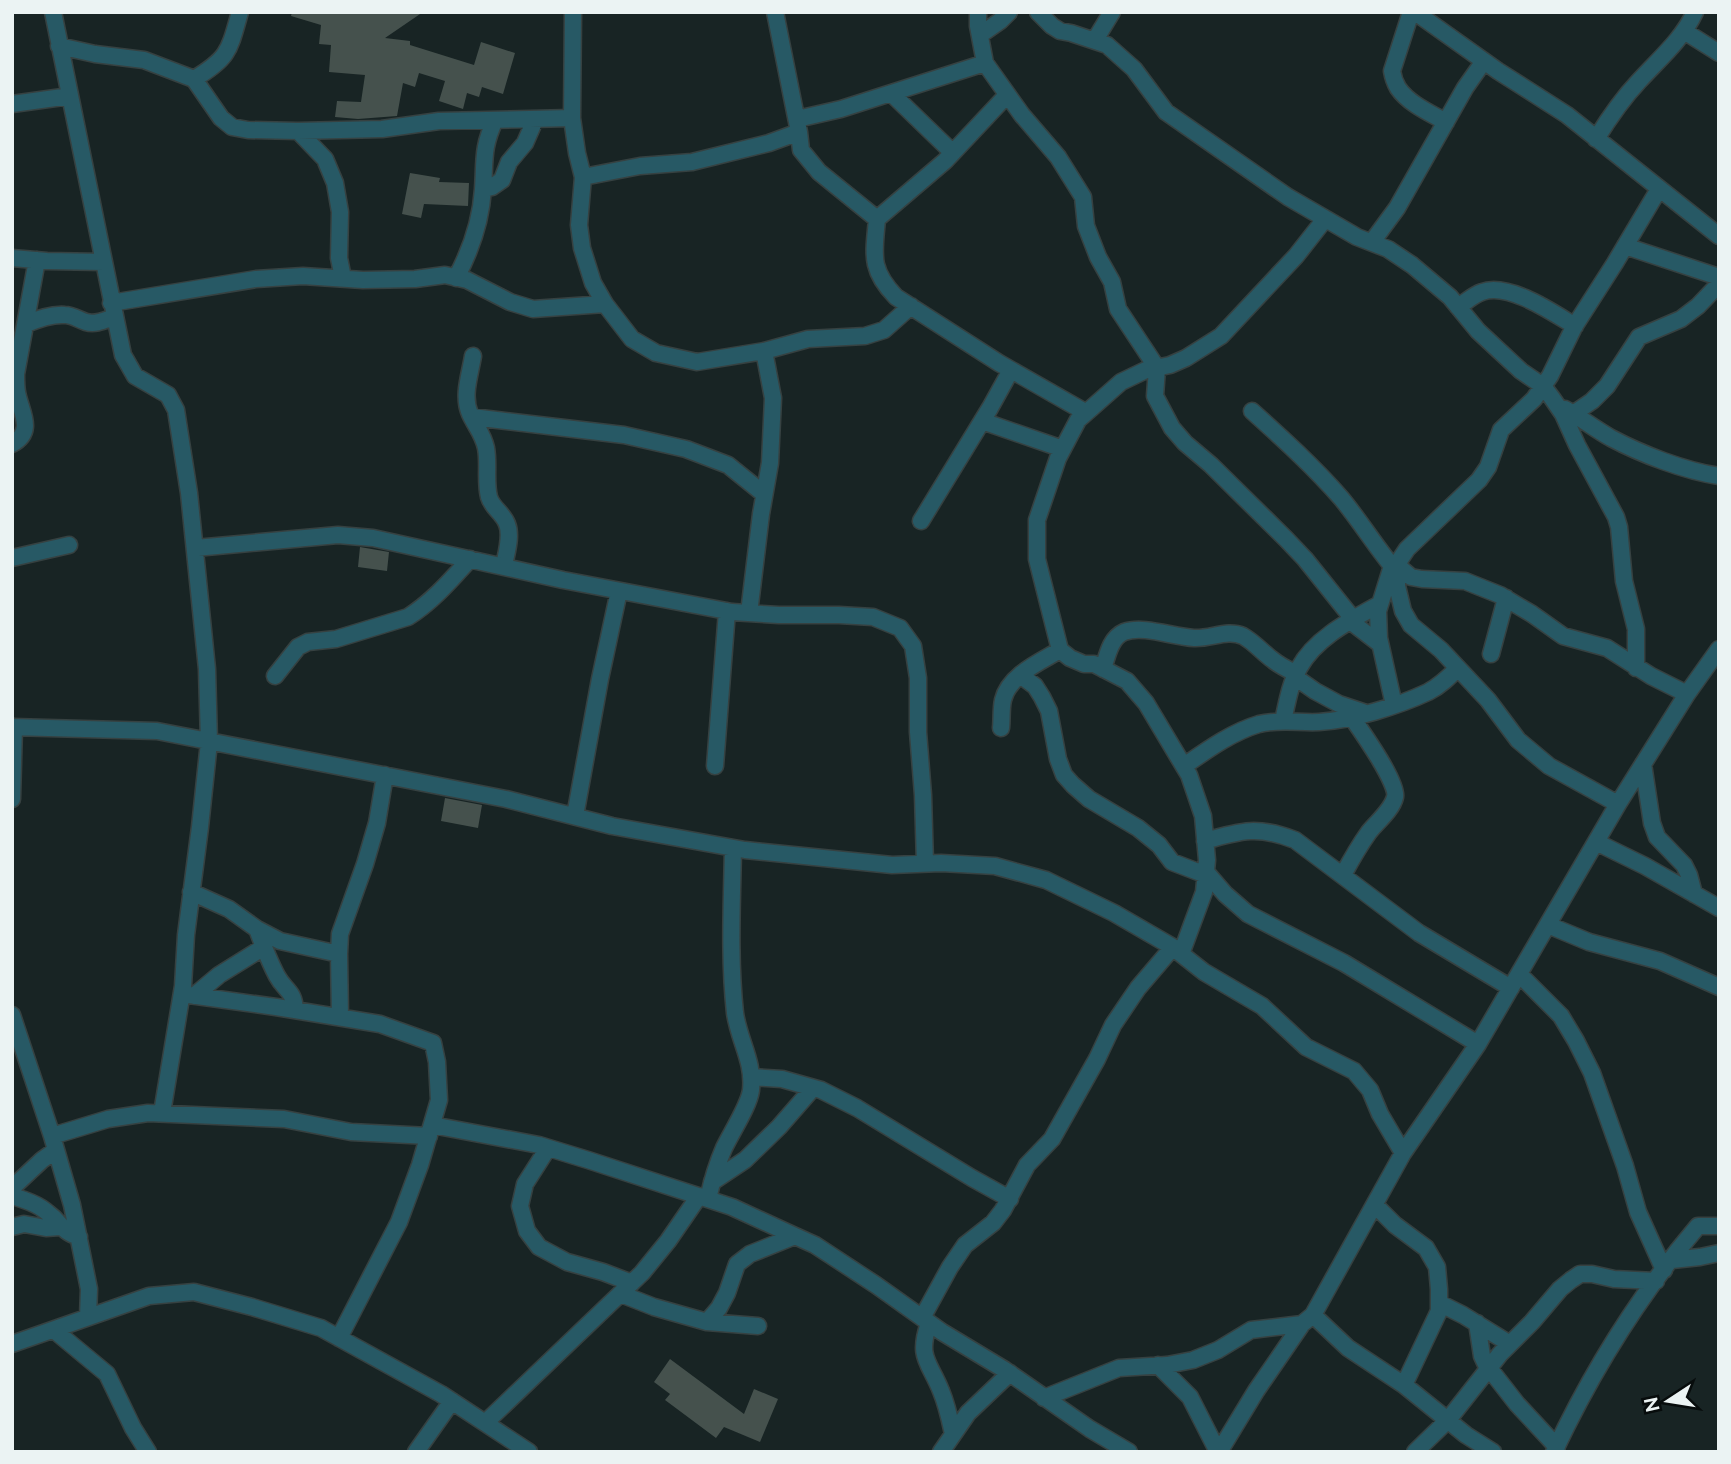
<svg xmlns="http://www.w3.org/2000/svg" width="1731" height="1464" font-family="Raleway,sans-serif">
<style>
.building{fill:#45514d}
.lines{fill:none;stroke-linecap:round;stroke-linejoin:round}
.minor-casing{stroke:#364141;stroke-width:19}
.minor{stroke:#275965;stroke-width:16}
</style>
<rect width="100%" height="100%" fill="#182424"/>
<path class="building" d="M292,12H423L385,38L410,41V45L474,65L481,42L515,53L503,94L482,87L479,97L467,93L463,109L439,101L445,81L419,73L415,87L403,83L397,116L358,119L335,117L337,101L361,102L365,75L329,72L331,45L319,44L321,25L291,16Z
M410,173L440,178L439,182L469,183L468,206L424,204L421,218L402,214Z
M360,547L389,552L387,571L358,567Z
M445,798L482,805L478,828L441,821Z
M670,1359L744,1414L754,1389L778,1399L760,1442L724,1427L716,1438L665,1400L670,1394L654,1382Z"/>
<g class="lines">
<g class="minor-casing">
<path id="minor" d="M53,12L123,355L135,376L168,395L176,410L189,493L207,669L209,742L200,827L186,935L183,986L162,1113
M573,12L572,118L577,153L583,177L579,225L582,248L593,283L605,304L632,339L656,353L697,362L764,351L808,339L865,336L884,330L911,306
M775,12L799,132L801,150L819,172L877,219
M978,12V26L985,63L1022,115L1058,157L1083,197L1086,226L1098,257L1112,282L1118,309L1157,368L1155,396L1172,428L1185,443L1211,465L1286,539L1305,559L1353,619
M1038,12L1052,26L1060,31L1071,33L1107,45L1134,69L1166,112L1288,197L1357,237L1388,249L1412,265L1450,297L1478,331L1521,371L1543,386L1552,398L1563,414L1577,445L1616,517L1619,527L1624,581L1636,629V668
M1411,12L1392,71C1393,77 1395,83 1398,88C1409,104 1430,113 1446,122
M1415,12L1498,71L1567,115L1719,236
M1684,31L1719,53
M980,35L1000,21L1009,12
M1095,40L1112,12
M59,46L95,54L144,60L194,79L221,118L232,127L248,130L298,131L382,129L439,121L572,118
M194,79C229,58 229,51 240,12
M891,93L952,152
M1007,95L945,161L877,219C874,254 869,269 896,297L999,363L1085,412
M12,104L70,96
M797,119L841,109L985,63
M298,131L325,159L335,183L340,212L339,258L343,278
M1596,139C1609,118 1622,99 1639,81C1659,59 1682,40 1695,12
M583,177L640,166L692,162L769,143L799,132
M483,189L492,187L502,180L509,162L525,143L535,120
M1372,242L1397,208L1465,88L1484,61
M1625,246L1719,277
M12,258L47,261L104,262
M456,278C471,250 481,221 483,189C485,160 482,148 495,120
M111,303L256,279L303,276L363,280L415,279L445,275L467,280L510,302L533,309L605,304
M1458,307C1466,302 1473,295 1482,292C1508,282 1552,312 1575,326
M26,324C38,319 51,314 65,315C73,315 79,320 86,322C96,325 105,320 114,317
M473,356C470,375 462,396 470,414C476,427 483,434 486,448C489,464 485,481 489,497C492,508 503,513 507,524C512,536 506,554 504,566
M1565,409C1581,418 1595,429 1611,438C1641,454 1685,471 1719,476
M1252,411C1283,439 1314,467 1341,498C1361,522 1377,549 1397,572
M1573,414L1592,401L1607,386L1639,337L1681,319L1698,306L1719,284
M472,417L624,435L686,449L728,465L764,494
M982,421L1063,449
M12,444C36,431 20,411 17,392C16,386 16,380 16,374L37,260
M921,521L990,408L1011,370
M195,548L338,535L373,538L563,580L732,612L779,615H839L873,617L900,628L913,646L918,678V732L923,795L925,864
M12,558L69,545
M1392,566L1378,611L1379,638L1394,705
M1398,566L1411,577L1422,579L1465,581L1500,595L1532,614L1563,636L1607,648L1651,676L1687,694
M749,613L761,514L770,463L773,398L764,351
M1350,621L1380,644
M1060,650L1070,658L1084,664H1094L1127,681L1146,703L1189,775L1203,816L1207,860L1204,892L1181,954
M1491,654L1506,598
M1103,669C1107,657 1110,638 1124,632C1144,625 1173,637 1194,638C1211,639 1227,629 1243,636C1254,642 1263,653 1273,660C1280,666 1289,670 1297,674
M1020,675L1035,686L1042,697L1049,711L1058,759L1064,775L1073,785L1089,799L1138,828L1159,845L1172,862L1206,875
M275,676L298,647L308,642L336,639L408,617C432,602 451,580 470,559
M1295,677L1315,691L1339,704L1363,712
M1283,721C1287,703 1290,684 1299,668C1315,638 1351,620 1380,604
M12,727L157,731L506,799L612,826L745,850L892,865L941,863L995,866L1046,880L1114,913L1171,946L1204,972L1262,1006L1306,1047L1354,1071L1370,1090L1380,1114L1403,1153
M1001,728C1002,719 1001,709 1003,700C1009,675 1040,662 1060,650L1037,559V520L1058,458L1078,420L1121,382L1146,370L1170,365L1186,358L1221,336L1296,256L1325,219
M1643,764L1652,823L1657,837L1684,865L1689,875L1694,894
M715,766L727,611
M1184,766C1207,750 1232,732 1259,724C1279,719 1299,723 1319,722C1353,720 1398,706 1428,692C1440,686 1449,677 1458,668
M12,799L14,727
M1618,804L1549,766L1518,740L1488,700L1441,650L1411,625L1403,611L1397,586V572L1399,561L1407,549L1479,480L1488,467L1501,430L1534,399L1550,376L1574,327L1615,263L1659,189
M575,816L600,679L619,591
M1205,841C1242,830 1259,826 1295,840L1419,933L1511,988
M1596,842L1645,866L1719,908
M1206,872L1225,894L1248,914L1344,963L1478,1044
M1343,875C1351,860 1359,846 1369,832C1377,822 1392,810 1395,797C1399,784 1360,729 1351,716
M191,892L229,909L257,929L280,941L339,954
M1548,925L1589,942L1660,961L1719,987
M257,929C263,945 269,961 277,976C285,991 294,990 295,1010
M1519,974L1561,1016L1576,1041L1592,1073L1625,1166L1638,1212L1664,1270
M182,994L276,1007L380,1024L433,1043L437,1062L439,1100L420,1165L399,1222L339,1338
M194,996L219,975L264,947
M12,1015L52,1136L72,1205L89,1289L88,1317
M340,1017L339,954L340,934L365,864L377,823L385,775
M751,1077L782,1079L821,1090L857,1108L972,1178L1010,1199
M432,1125L539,1145L588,1160L732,1207L795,1236L815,1245L876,1285L942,1332L1005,1370L1090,1429L1129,1452
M52,1136L108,1119L148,1113L284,1119L351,1132L429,1136
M548,1148L525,1184L520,1206L527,1231L539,1247L567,1262L603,1272L632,1283
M712,1182L745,1160L779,1127L813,1088
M12,1188L42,1160L56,1150
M12,1196C25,1200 38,1204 48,1213C62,1223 60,1231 79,1237
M708,1199C712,1181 717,1164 724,1148C731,1133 749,1106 751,1090C754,1061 739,1041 735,1013C729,958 732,903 733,848
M1375,1205L1395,1225L1426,1248L1437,1267L1439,1289V1311L1404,1385
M12,1227L24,1224L46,1228L60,1227
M1672,1260L1700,1257L1719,1253
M621,1294L654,1307L707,1322L758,1326
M1439,1303L1463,1315L1510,1344
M1313,1315L1348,1348L1404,1385L1466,1435L1493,1452
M922,1318L950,1267L965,1245L993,1223L1003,1210L1027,1165L1052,1139L1097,1059L1113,1025L1138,988L1173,947
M707,1322L719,1308L727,1293L737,1264L750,1254L795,1236
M929,1323C917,1358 929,1361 941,1391C947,1405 950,1420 953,1434
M1477,1323L1482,1356L1488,1369
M54,1330L107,1374L133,1428L148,1452
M12,1344L149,1296L194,1292L252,1307L321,1328L441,1394L529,1452
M1158,1365L1190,1397L1218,1452
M1489,1368L1517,1404L1557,1447
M1044,1398L1119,1368L1167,1365L1193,1360L1218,1350L1251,1330L1302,1324
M485,1423L642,1273L668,1241L699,1196
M416,1452L452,1401
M941,1452L968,1413L1010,1373
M1219,1452L1256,1391L1302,1324L1313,1315L1403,1153L1478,1044L1618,804L1687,694L1719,649
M1415,1452L1448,1420L1500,1354L1532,1322L1560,1289L1571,1280L1580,1274H1592L1614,1279L1656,1281
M1554,1452C1592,1371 1640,1294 1698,1226H1719"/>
</g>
<use href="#minor" class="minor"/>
</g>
<rect width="1731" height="1464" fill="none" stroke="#ebf3f3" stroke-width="28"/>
<g transform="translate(1668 1401) rotate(258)" stroke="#070c0c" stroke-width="5" paint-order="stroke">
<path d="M0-5L12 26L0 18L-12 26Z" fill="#ebf3f3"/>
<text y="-10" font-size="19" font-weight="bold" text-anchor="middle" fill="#ebf3f3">N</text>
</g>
</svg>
